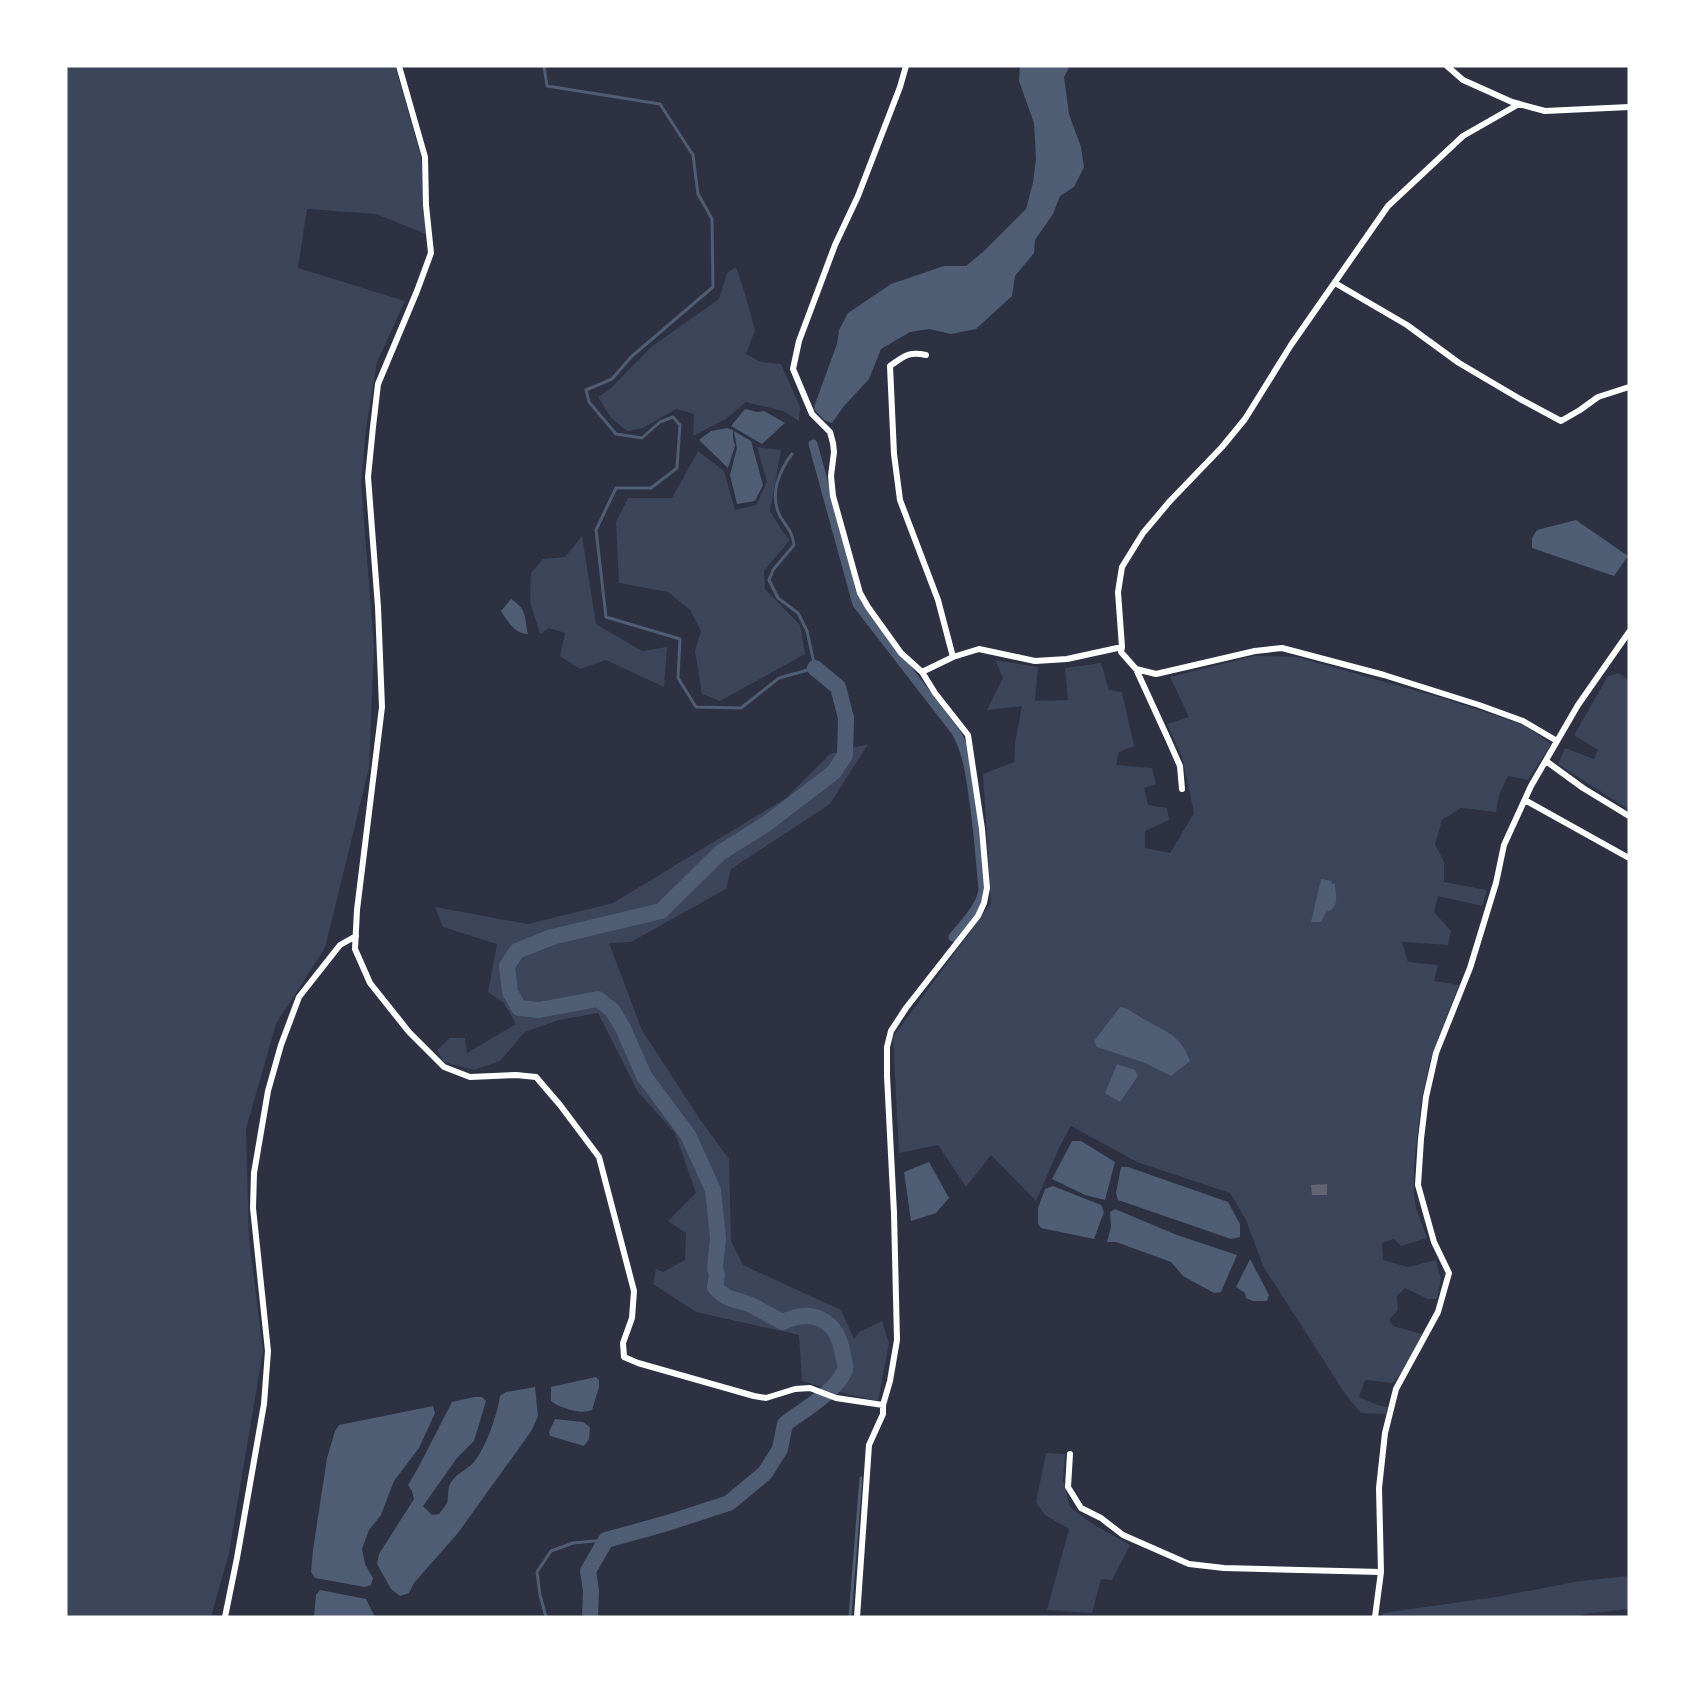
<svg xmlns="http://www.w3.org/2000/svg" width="1695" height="1683" font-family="Helvetica,sans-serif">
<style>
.green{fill:#3c4559}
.water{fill:#4f5d75}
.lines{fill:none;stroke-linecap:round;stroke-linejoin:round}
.stream{stroke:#4f5d75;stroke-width:3}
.canal{stroke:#4f5d75;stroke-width:9}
.river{stroke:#4f5d75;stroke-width:16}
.building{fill:#626471}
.minor{stroke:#fff;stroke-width:6}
</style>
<rect width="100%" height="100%" fill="#2d3142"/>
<path class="green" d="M66,66H395L421,157L426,234L376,214L307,209L298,268L405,301L377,362L366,429L361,483L374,647L369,768L325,948L276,1024L246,1129L249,1239L263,1351L229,1553L211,1617H66Z
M736,267L745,294L755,330L746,354L761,362L781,364L800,407L799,421L783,411L746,402L726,419L693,436L694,414L676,409L643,428L627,431L611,418L598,397L611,388L651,347L719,299L727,273Z
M757,447L781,450L770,511L783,532L790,540L764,571L765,589L800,625L805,654L720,701L702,694L695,651L701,631L690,610L668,592L619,583L616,522L628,498H672L698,451L724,471L735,510L756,505L767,482Z
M582,536L596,624L642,651L667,647L664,687L606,660L580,669L560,656L565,633L549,628L540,634L530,602L531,573L543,559L565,557Z
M1254,656L1297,657L1442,698L1525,725L1551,744L1528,780L1508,776L1499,795L1496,812L1461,808L1442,820L1435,844L1444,862V882L1487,890L1482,906L1438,896L1434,912L1451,931L1448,945L1402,942L1408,962L1438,965L1434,981L1459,985L1430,1060L1421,1103L1414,1166V1195L1416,1208L1427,1238L1401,1246L1394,1239L1382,1243L1383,1260L1408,1267L1436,1260L1441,1279L1437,1299H1428L1405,1288L1397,1296L1398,1310L1389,1320L1393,1326L1422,1334L1403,1371L1393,1383L1365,1380L1359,1397L1378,1405L1387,1407L1386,1414L1361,1413L1346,1395L1263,1266L1246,1220L1230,1193L1137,1162L1071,1126L1060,1146L1036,1201L991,1155L966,1187L938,1145L899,1153L893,1037L991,903L983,774L1014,762L1015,743L1022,706L987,710L1003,678L995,660L1038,667L1035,701L1068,700L1065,668L1101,663L1109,690L1122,692L1134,746L1119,752L1116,765L1152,768L1156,784L1144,788L1148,805L1167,808L1169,820L1145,831V848L1170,853L1194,813L1182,757L1167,724L1189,717L1170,677Z
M1618,673L1629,680V810L1558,764L1565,748L1594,759L1598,750L1574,735L1608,676Z
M868,744L830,804L731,869L726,889L631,942L609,943L642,1030L699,1118L729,1159L731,1241L743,1265L841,1310L854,1339L859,1332L882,1321L889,1343L878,1401L851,1395L802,1381L799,1335L696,1312L653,1284L656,1269L663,1272L685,1260L686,1233L668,1221L696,1193L675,1133L638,1092L598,1013L559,1020L525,1032L500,1061L474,1070L444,1062L437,1050L450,1038H465L467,1053L516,1024L504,1003L488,992L497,944L443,927L435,907L528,924L613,903L786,798L830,754Z
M1046,1453L1065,1454L1063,1479L1070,1507L1091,1523L1130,1545L1112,1580L1101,1579L1092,1613L1047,1610L1069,1529L1045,1515L1036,1502Z
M1629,1576V1609L1585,1614L1575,1617H1381L1383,1613L1496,1597L1580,1581Z"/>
<path class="water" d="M1020,66H1070L1064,77L1069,114L1081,147L1084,167L1074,187L1060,196L1053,214L1035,240L1034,253L1015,276L1012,296L976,329L951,334L929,329L910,332L881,349L869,379L844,406L832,423L824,420L814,409L815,404L837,344L839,330L848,313L891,284L944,266H966L983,252L1026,209L1033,182L1036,159L1034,123L1019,81Z
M745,409L757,412L764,411L785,423L762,444L731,426Z
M727,428L733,430V438L735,446L728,468L699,440L711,431Z
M734,431L751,441L763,485L755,501L737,504L730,475L737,448Z
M1576,520L1628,556L1614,576L1532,548V538L1537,530Z
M511,599C527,609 524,616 528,634C514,633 508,622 501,611Z
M1321,879L1332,881L1331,883L1335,884C1336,897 1340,907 1326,912L1321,922H1311Z
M1120,1007C1131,1009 1128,1010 1137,1015C1160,1030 1180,1032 1190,1061L1171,1076L1145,1063L1097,1047L1094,1041Z
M1117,1064L1135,1070L1138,1076L1120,1102L1105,1093Z
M1072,1141H1081L1115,1162L1105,1200L1085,1195L1052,1179Z
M929,1162L949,1198L936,1213L911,1221L904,1172Z
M1121,1167H1128L1228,1202L1240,1224V1237L1231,1239L1118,1200L1116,1193Z
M1053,1186L1101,1205L1104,1212L1094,1239L1041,1228L1038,1224V1208L1045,1189Z
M1115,1209L1177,1235L1237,1255L1221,1292L1214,1293L1183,1276L1171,1262L1116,1242H1107L1111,1227L1110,1212Z
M1250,1259L1269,1295L1267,1301H1253L1246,1298L1245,1293L1236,1287Z
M596,1377L599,1380V1387L592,1410C581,1415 560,1408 551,1401V1387Z
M535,1387L538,1416L532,1430L458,1533L414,1583L409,1593L400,1596L391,1589L377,1564L379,1554L414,1499L412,1491L408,1485L418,1468L452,1402L474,1397H482L486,1401L474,1441L457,1458L423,1506L432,1515L439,1514C441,1511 445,1507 447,1503C449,1497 447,1490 450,1484C456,1473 466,1471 474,1462C486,1447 497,1416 500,1396L506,1392Z
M433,1406L435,1413L419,1448L394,1481L381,1515L369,1530L362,1549L365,1564L373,1578L371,1585L365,1587L315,1578L311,1572L313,1550L327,1458L335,1431L339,1425Z
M555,1419L583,1422L590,1427L589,1439L584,1446L550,1436L549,1432Z
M320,1590L366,1599L375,1617H314L316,1595Z"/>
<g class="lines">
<path class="stream" d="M544,66L547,86L660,104L693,155L698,194L712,219L713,287L631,357L612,379L586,390L589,402L616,434L642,438L660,422L673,417L680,425L677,468L651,488H616L596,530L606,617L680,639L678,678L696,707L741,708L779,678L815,668L807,631L798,613L778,598L769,580L773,570L794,545C792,530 787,528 780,516C769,495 779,471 792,454
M546,1617L540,1595L537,1572L551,1551L573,1543L606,1540
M850,1617L861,1478"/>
<path class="canal" d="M813,444L857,604L956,732C967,752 970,773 973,795C978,827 980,858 983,890C980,908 965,922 953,937"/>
<path class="river" d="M590,1617L591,1591L588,1571L606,1540L664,1524L729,1503L765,1473L780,1449L785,1424C803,1410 834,1393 844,1372C847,1367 844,1361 843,1355C838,1321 814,1307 783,1322C772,1317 763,1311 753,1306C737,1298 727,1302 715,1287L717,1275L715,1268L718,1238L713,1190L688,1135L644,1076L623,1028L612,1010L598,999L539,1010L519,1008L510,992L507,966L517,951L552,937L661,911L720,853L769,822L834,772L845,755L846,718L838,687L815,668"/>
</g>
<path class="building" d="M1327,1184V1195H1312L1311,1185Z"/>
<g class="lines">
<path class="minor" d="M399,66L425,157L426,205L431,253L417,291L378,384L373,427L368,477L378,607L382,707L357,910L355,949L370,983L409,1032L444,1067L470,1077L516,1075L536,1077L560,1105L599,1157L634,1291L632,1318L623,1343L624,1357L638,1363L754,1396L766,1398L795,1389L810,1388L836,1398L883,1405
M1447,66L1463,80L1512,102L1545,111L1629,107
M1335,283L1407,325L1459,363L1520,399L1561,421L1580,410L1598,397L1629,387
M926,355C909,351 904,356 890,366L894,454L900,500L938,600L953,657
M1122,647L1121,652L1136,669L1169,741L1180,766L1182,789
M1136,669L1156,674L1255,651L1282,648L1384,675L1479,705L1523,721L1557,741
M922,672L953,657L979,649L1035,661L1067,659L1122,647L1118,592L1122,567L1143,533L1170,501L1222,447L1245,419L1291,345L1388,206L1463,136L1519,104
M1546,761L1583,788L1629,816
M1525,800L1629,858
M1070,1454L1068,1487L1081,1508L1101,1518L1123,1535L1189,1564L1224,1568L1381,1572
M225,1617L237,1558L264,1404L268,1351L253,1208L254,1173L268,1091L281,1045L299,997L340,945L356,936
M857,1617L869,1445L883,1414V1405L890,1381L897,1340L894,1213L887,1076V1047L891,1031L906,1008L978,916L984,903L987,888L982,829L968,735L935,693L922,672L901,653L868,607L860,593L833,496L831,476L834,452L833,443L830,432L812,414L793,369L799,341L835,245L858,196L900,87L906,66
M1375,1617L1381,1572L1379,1488L1385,1433L1396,1389L1438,1312L1449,1273L1434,1242L1418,1185L1421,1139L1426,1097L1436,1053L1470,968L1496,883L1504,845L1515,821L1531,786L1578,705L1629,632"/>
</g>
<rect width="1695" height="1683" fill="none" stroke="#ffffff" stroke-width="135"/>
</svg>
